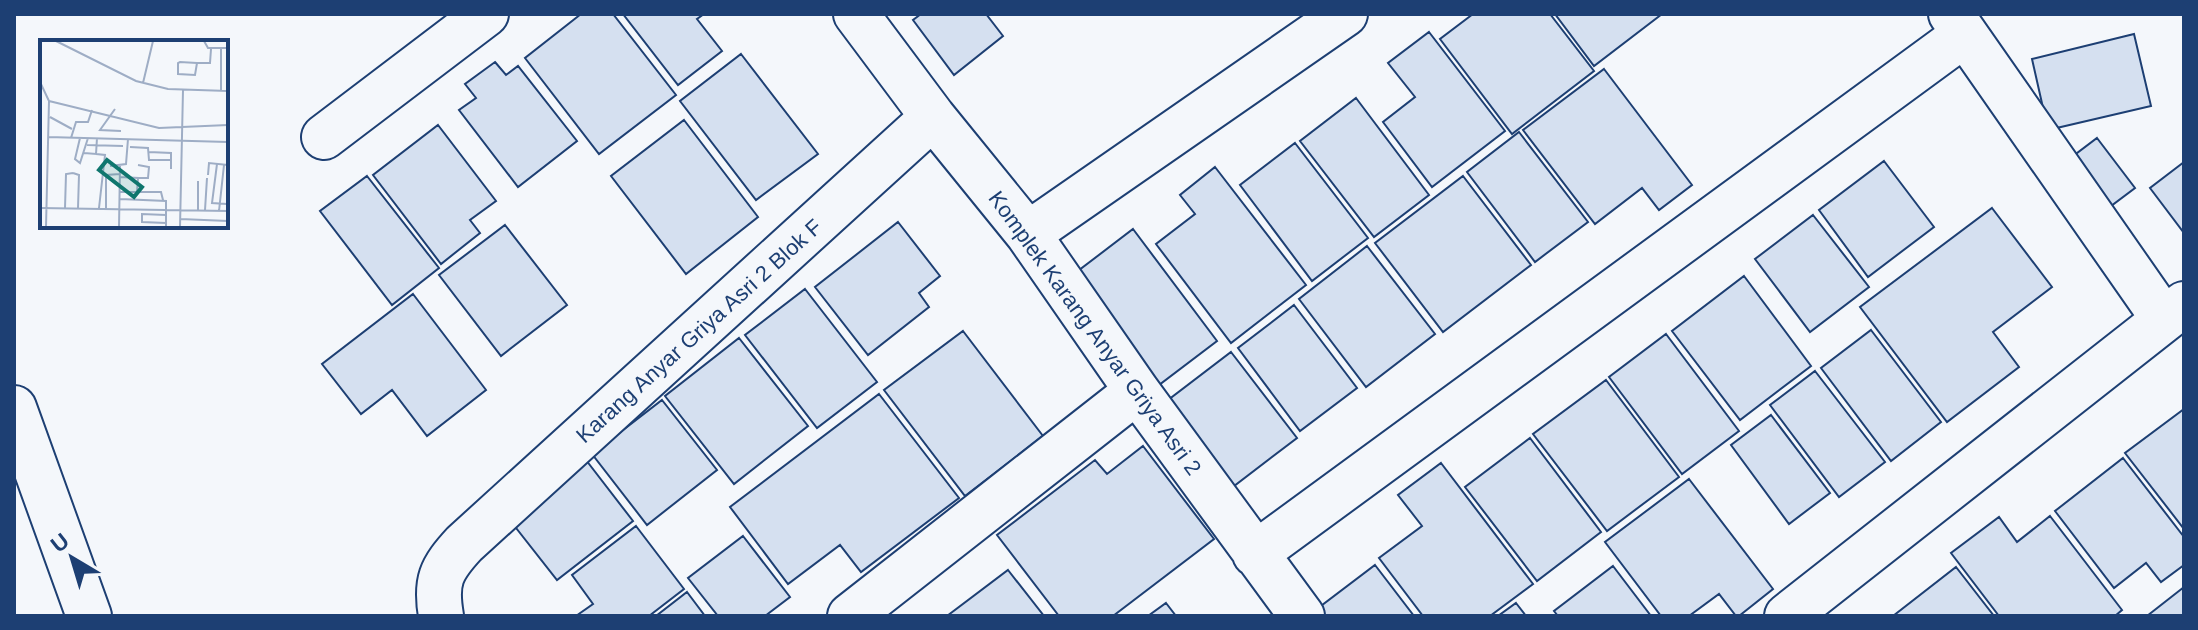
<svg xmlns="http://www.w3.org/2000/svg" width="2198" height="630" font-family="Helvetica,sans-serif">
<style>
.building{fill:#d5e0f0;stroke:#1d3f73;stroke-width:2}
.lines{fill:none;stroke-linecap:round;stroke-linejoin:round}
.street-casing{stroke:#1d3f73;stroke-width:48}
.street{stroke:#f4f7fb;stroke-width:44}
.labels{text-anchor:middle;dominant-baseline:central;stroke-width:6;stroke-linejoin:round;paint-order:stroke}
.street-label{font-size:22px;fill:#1d3f73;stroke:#f4f7fb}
.inset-road{fill:none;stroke:#9eadc5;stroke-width:2}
.view{fill:#0f766e;fill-opacity:0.15;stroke:#0f766e;stroke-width:4}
.inset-edge{fill:none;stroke:#1d3f73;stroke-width:4}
</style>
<rect width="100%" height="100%" fill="#f4f7fb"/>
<path class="building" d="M581,14H613L676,95L599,154L525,58Z
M623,14H704L697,19L722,51L678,85Z
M921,14H986L1003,36L954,75L913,20Z
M1473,14H1550L1594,71L1512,134L1440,39Z
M1555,14H1662L1594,66Z
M1429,32L1505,131L1432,187L1383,122L1415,97L1388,63Z
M2134,34L2151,106L2048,130L2032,59Z
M741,54L818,154L756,200L680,101Z
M495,62L506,75L518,66L577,141L518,187L459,110L476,98L465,84Z
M1604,69L1692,185L1659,210L1642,188L1595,224L1523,130Z
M1356,98L1429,195L1374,237L1300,141Z
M684,120L758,217L686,274L611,176Z
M438,125L496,201L470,220L480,233L441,264L373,175Z
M1519,132L1588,222L1535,262L1467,172Z
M2097,138L2135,188L2099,215L2060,166Z
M1295,143L1368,238L1312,281L1240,185Z
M1884,161L1934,227L1868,277L1819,210Z
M2184,162V233L2150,188Z
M1215,167L1306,285L1231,343L1156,244L1195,214L1180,195Z
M367,176L439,268L392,305L320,211Z
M1463,176L1531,265L1443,332L1375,243Z
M1992,208L2052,287L1993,332L2019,367L1947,422L1860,307Z
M1813,215L1869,287L1810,332L1755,259Z
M898,222L940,276L919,293L929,307L868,355L815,287Z
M505,225L567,305L501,356L439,275Z
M1133,229L1217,341L1155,388L1070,277Z
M1367,246L1435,334L1366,387L1299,299Z
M1744,276L1811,366L1740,420L1672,331Z
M805,289L877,382L817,428L745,335Z
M413,294L486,390L427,436L392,390L361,414L322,364Z
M1294,305L1357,388L1300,431L1238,348Z
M1871,330L1941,422L1891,461L1821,368Z
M963,331L1043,436L965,496L884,390Z
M1666,334L1739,431L1682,474L1609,377Z
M739,338L808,426L734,484L665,396Z
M1231,352L1297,438L1221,496L1155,410Z
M1815,371L1885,462L1839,497L1770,405Z
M1606,380L1679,477L1607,531L1533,434Z
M879,394L959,498L861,572L840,545L788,584L730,507Z
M662,400L717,470L647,525L592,454Z
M2184,409V529L2125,453Z
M1771,415L1830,493L1789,524L1731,445Z
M1530,438L1601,532L1537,581L1465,487Z
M1143,446L1214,539L1113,616H1059L997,535L1095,460L1107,474Z
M2123,458L2184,537V565L2161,582L2146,563L2114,588L2055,511Z
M586,460L633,521L557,580L509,519Z
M1441,463L1533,584L1490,616H1423L1379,558L1422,526L1398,495Z
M1689,479L1773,589L1739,616H1736L1719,594L1689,616H1661L1605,542Z
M2050,516L2122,610L2115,616H1999L1951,553L1999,517L2017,542Z
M636,526L684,589L649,616H576L593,604L572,575Z
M743,536L790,597L765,616H718L688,578Z
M1375,565L1414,616H1316L1313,612Z
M1613,566L1651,616H1558L1554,611Z
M1956,567L1994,616H1893Z
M1008,570L1044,616H947Z
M2184,587V616H2147Z
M687,592L705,616H656Z
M1166,603L1176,616H1148Z
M1516,603L1526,616H1498Z"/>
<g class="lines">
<g class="street-casing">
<path id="street" d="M856,14L933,117L1028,234L1137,391L1302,616
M1951,14L2163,318
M324,137L486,14
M1028,234L1345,14
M14,408L89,616
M1255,554L1965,34
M441,616C435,581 441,569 464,544L933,117
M850,616L1137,391
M1787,616L2184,304"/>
</g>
<use href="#street" class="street"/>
</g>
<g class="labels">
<g class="street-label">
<text transform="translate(699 331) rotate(-42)">Karang Anyar Griya Asri 2 Blok F</text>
<text transform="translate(1095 333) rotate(54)">Komplek Karang Anyar Griya Asri 2</text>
</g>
</g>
<g transform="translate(40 40)">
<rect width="188" height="188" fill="#f4f7fb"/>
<path class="inset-road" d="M16,1L96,41L128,49L188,51M164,1L168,8H188M157,23L155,35L138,34V23L140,22L157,23H170L171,9M0,42L9,61L6,187M103,43L113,1M181,51V8M9,61L119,88L188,85M75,69L60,90L81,91M10,77L32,89M8,97L188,102M31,98L36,82H48L52,70M40,98L35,119L40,123L48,98M47,105L83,106M90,107L108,108L109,120H131M109,112L131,113V129M44,113L56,114L57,98M56,114L65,115L59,168M177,124L172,163L187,164M70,126L86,124L88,99M33,133L39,135L38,168M168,135L169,123L188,125M80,137L98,138L97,152M98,138H108L109,127L98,125M158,141V170M80,152H121L123,160M80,159L126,161V187M0,168L188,171M25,168L26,134L33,133M66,169V135L80,134M165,170L167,138M179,171L184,125M126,175L102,174V182L126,183M140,179L188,181M79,187L80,126M140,187L143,50"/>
<path class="view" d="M67,120L102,147L94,157L59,130Z"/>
<rect width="188" height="188" class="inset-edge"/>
</g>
<rect width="2198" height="630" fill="none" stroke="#1d3f73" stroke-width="32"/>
<g transform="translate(72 558) rotate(322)" stroke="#f4f7fb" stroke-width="6" paint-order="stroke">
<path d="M0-6L14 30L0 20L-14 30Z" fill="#1d3f73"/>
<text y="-12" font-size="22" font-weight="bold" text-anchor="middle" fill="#1d3f73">U</text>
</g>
</svg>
